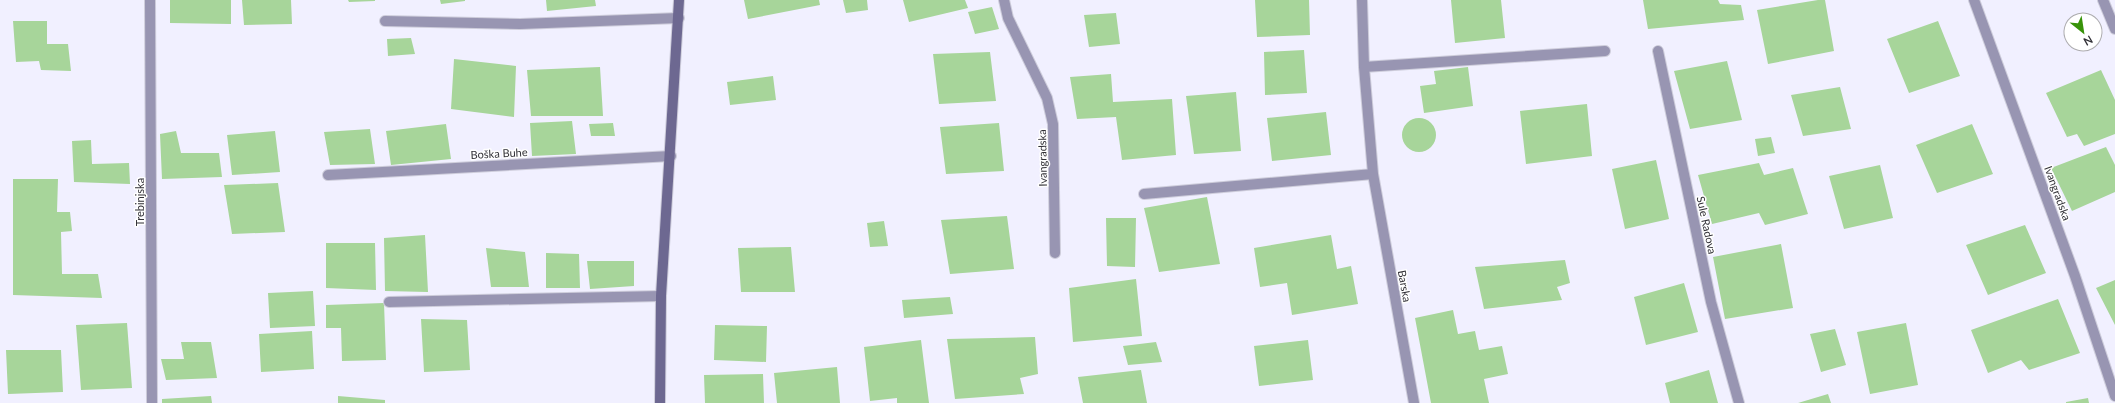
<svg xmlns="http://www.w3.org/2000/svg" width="2115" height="403" font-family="Lato,sans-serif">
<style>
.building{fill:#a7d59a}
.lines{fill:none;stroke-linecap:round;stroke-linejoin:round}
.street-casing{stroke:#cecddb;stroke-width:12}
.secondary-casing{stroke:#cecddb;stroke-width:12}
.street{stroke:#9895b2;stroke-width:10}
.secondary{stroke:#6d6891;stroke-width:10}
.labels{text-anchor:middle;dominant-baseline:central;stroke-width:3;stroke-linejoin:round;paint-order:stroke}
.street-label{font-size:11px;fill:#313036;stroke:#fff}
</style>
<rect width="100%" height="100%" fill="#f1f0ff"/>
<path class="building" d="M170,0H231V24L170,23Z
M242,0H291L292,24L244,25Z
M348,0H375V1L349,2Z
M440,0H465V1L441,4Z
M546,0H595L596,6L547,11Z
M744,0H819L820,5L748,19Z
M843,0H867L868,10L846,13Z
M903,0H965L968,8L909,22Z
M1255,0H1309L1310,35L1257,37Z
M1451,0H1501L1505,38L1455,43Z
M1643,0H1718L1720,4L1741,5L1744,20L1648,29Z
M1818,0H1825L1834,51L1768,64L1757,10Z
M992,7L999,29L975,34L968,12Z
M1116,13L1120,44L1089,47L1084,15Z
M13,21H47V44H68L71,71L41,70L39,61L16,62Z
M1938,21L1960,76L1909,93L1887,39Z
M411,38L415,54L388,56L387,39Z
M1304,50L1307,93L1265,95L1264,52Z
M990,52L996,101L939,104L933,54Z
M454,59L516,66L514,117L451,109Z
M1727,61L1742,120L1690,129L1674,71Z
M600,67L603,116H531L527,70Z
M1468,67L1473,106L1424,113L1420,86L1436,84L1434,71Z
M2101,70L2115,100V134L2084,146L2077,134L2067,137L2046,93Z
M1111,74L1113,102L1172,99L1176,155L1122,160L1116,117L1077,119L1070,77Z
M773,76L776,100L730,105L727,82Z
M1840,87L1851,129L1803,136L1791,95Z
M1236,92L1241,151L1194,154L1186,96Z
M1587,104L1592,156L1526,164L1520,111Z
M1326,112L1331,155L1272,161L1267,118Z
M1402 135a17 17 0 1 1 34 0a17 17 0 1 1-34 0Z
M572,121L576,154L532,156L530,123Z
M613,123L615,136H591L589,124Z
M999,123L1004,171L946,174L940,127Z
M446,124L451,159L391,165L386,131Z
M1972,124L1993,174L1937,193L1916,145Z
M370,129L375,164L330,165L324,132Z
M176,131L181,153H219L222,177L162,179L160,134Z
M275,131L280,172L232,175L227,135Z
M1771,137L1775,153L1758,156L1755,139Z
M91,140L92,164L129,163L130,184L74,182L72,141Z
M2106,147L2115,165V192L2072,211L2051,168Z
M1656,160L1669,219L1625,229L1612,169Z
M1759,163L1764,175L1793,168L1808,214L1765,225L1759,213L1712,224L1698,175Z
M1880,165L1893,218L1844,229L1829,176Z
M13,179H58L57,212H70L72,231L61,232L62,274H98L102,298L13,295Z
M278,183L285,232L232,234L224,185Z
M1207,197L1220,264L1159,272L1144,208Z
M1007,216L1014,269L950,274L941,220Z
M1106,218H1136L1135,267L1107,266Z
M884,221L888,246L870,247L867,223Z
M2025,225L2046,273L1988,295L1966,245Z
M425,235L428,292L385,291L384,238Z
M1331,235L1337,269L1351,266L1358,304L1292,315L1287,283L1260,287L1254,248Z
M326,243H375L376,290L326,288Z
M1781,244L1793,308L1725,319L1713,257Z
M791,247L795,292H741L738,248Z
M486,248L525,252L529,287H491Z
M546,253L579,254L580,288H546Z
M1565,260L1570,283L1557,287L1562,300L1484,309L1475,267Z
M587,261H634V286L590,289Z
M1136,279L1142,336L1073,342L1069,288Z
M2115,280V325L2096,288Z
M1684,283L1698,332L1646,345L1634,297Z
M313,291L315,326L270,328L268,293Z
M950,297L953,314L904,318L902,300Z
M2058,299L2080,353L2029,370L2021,360L1988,373L1971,330Z
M384,303L386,360L342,361L341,328H326V305Z
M1453,310L1458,334L1475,331L1479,350L1502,346L1508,374L1484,379L1489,403H1431L1415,318Z
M421,319L467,320L470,370L424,372Z
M127,323L132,388L81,390L76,325Z
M1906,323L1918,385L1870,394L1857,332Z
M715,325L767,326L766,362L714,360Z
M1835,329L1846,365L1821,372L1810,334Z
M312,331L314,369L261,372L259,334Z
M1035,337L1038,374L1020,378L1024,394L955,399L947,339Z
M921,340L929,403H897V398L870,401L864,347Z
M1308,340L1313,380L1259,386L1254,346Z
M181,342H211L217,378L166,380L161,359H184Z
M1156,342L1162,362L1128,365L1123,346Z
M6,350H61L63,392L8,394Z
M837,367L840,403H777L774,373Z
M1141,370L1147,403H1083L1078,377Z
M1709,370L1718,403H1670L1665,383Z
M763,374L764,403H705L704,375Z
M1828,394L1831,403H1798Z
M211,396L212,403H162V399Z
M338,396L385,400V403H338Z
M2088,398L2089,403H2066V402Z"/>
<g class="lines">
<g class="street-casing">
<path id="street" d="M150,0L152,403
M1004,0L1008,18L1047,98L1053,124L1055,253
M1362,0L1364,67L1373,174L1414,403
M1974,0L2075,276L2115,396
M2103,0L2115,29
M385,21L520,24L679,18
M1658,51L1711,302L1739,403
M1364,67L1605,51
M328,175L671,156
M1144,194L1373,174
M389,302L661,296"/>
</g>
<g class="secondary-casing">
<path id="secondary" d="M660,403L661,296L679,0"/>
</g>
<use href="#street" class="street"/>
<use href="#secondary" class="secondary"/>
</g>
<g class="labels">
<g class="street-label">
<text transform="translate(499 153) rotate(-3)">Boška Buhe</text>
<text transform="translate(1042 158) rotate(-91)">Ivangradska</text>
<text transform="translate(2058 193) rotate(70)">Ivangradska</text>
<text transform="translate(139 202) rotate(-90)">Trebinjska</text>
<text transform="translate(1707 225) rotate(78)">Sule Radova</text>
<text transform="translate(1405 286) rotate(80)">Barska</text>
</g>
</g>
<g transform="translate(2083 32) rotate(150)"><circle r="19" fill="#ffffff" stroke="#adacaf"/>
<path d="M0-3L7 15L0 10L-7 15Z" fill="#38930a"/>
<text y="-6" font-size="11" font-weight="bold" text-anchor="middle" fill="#313036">N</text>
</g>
</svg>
